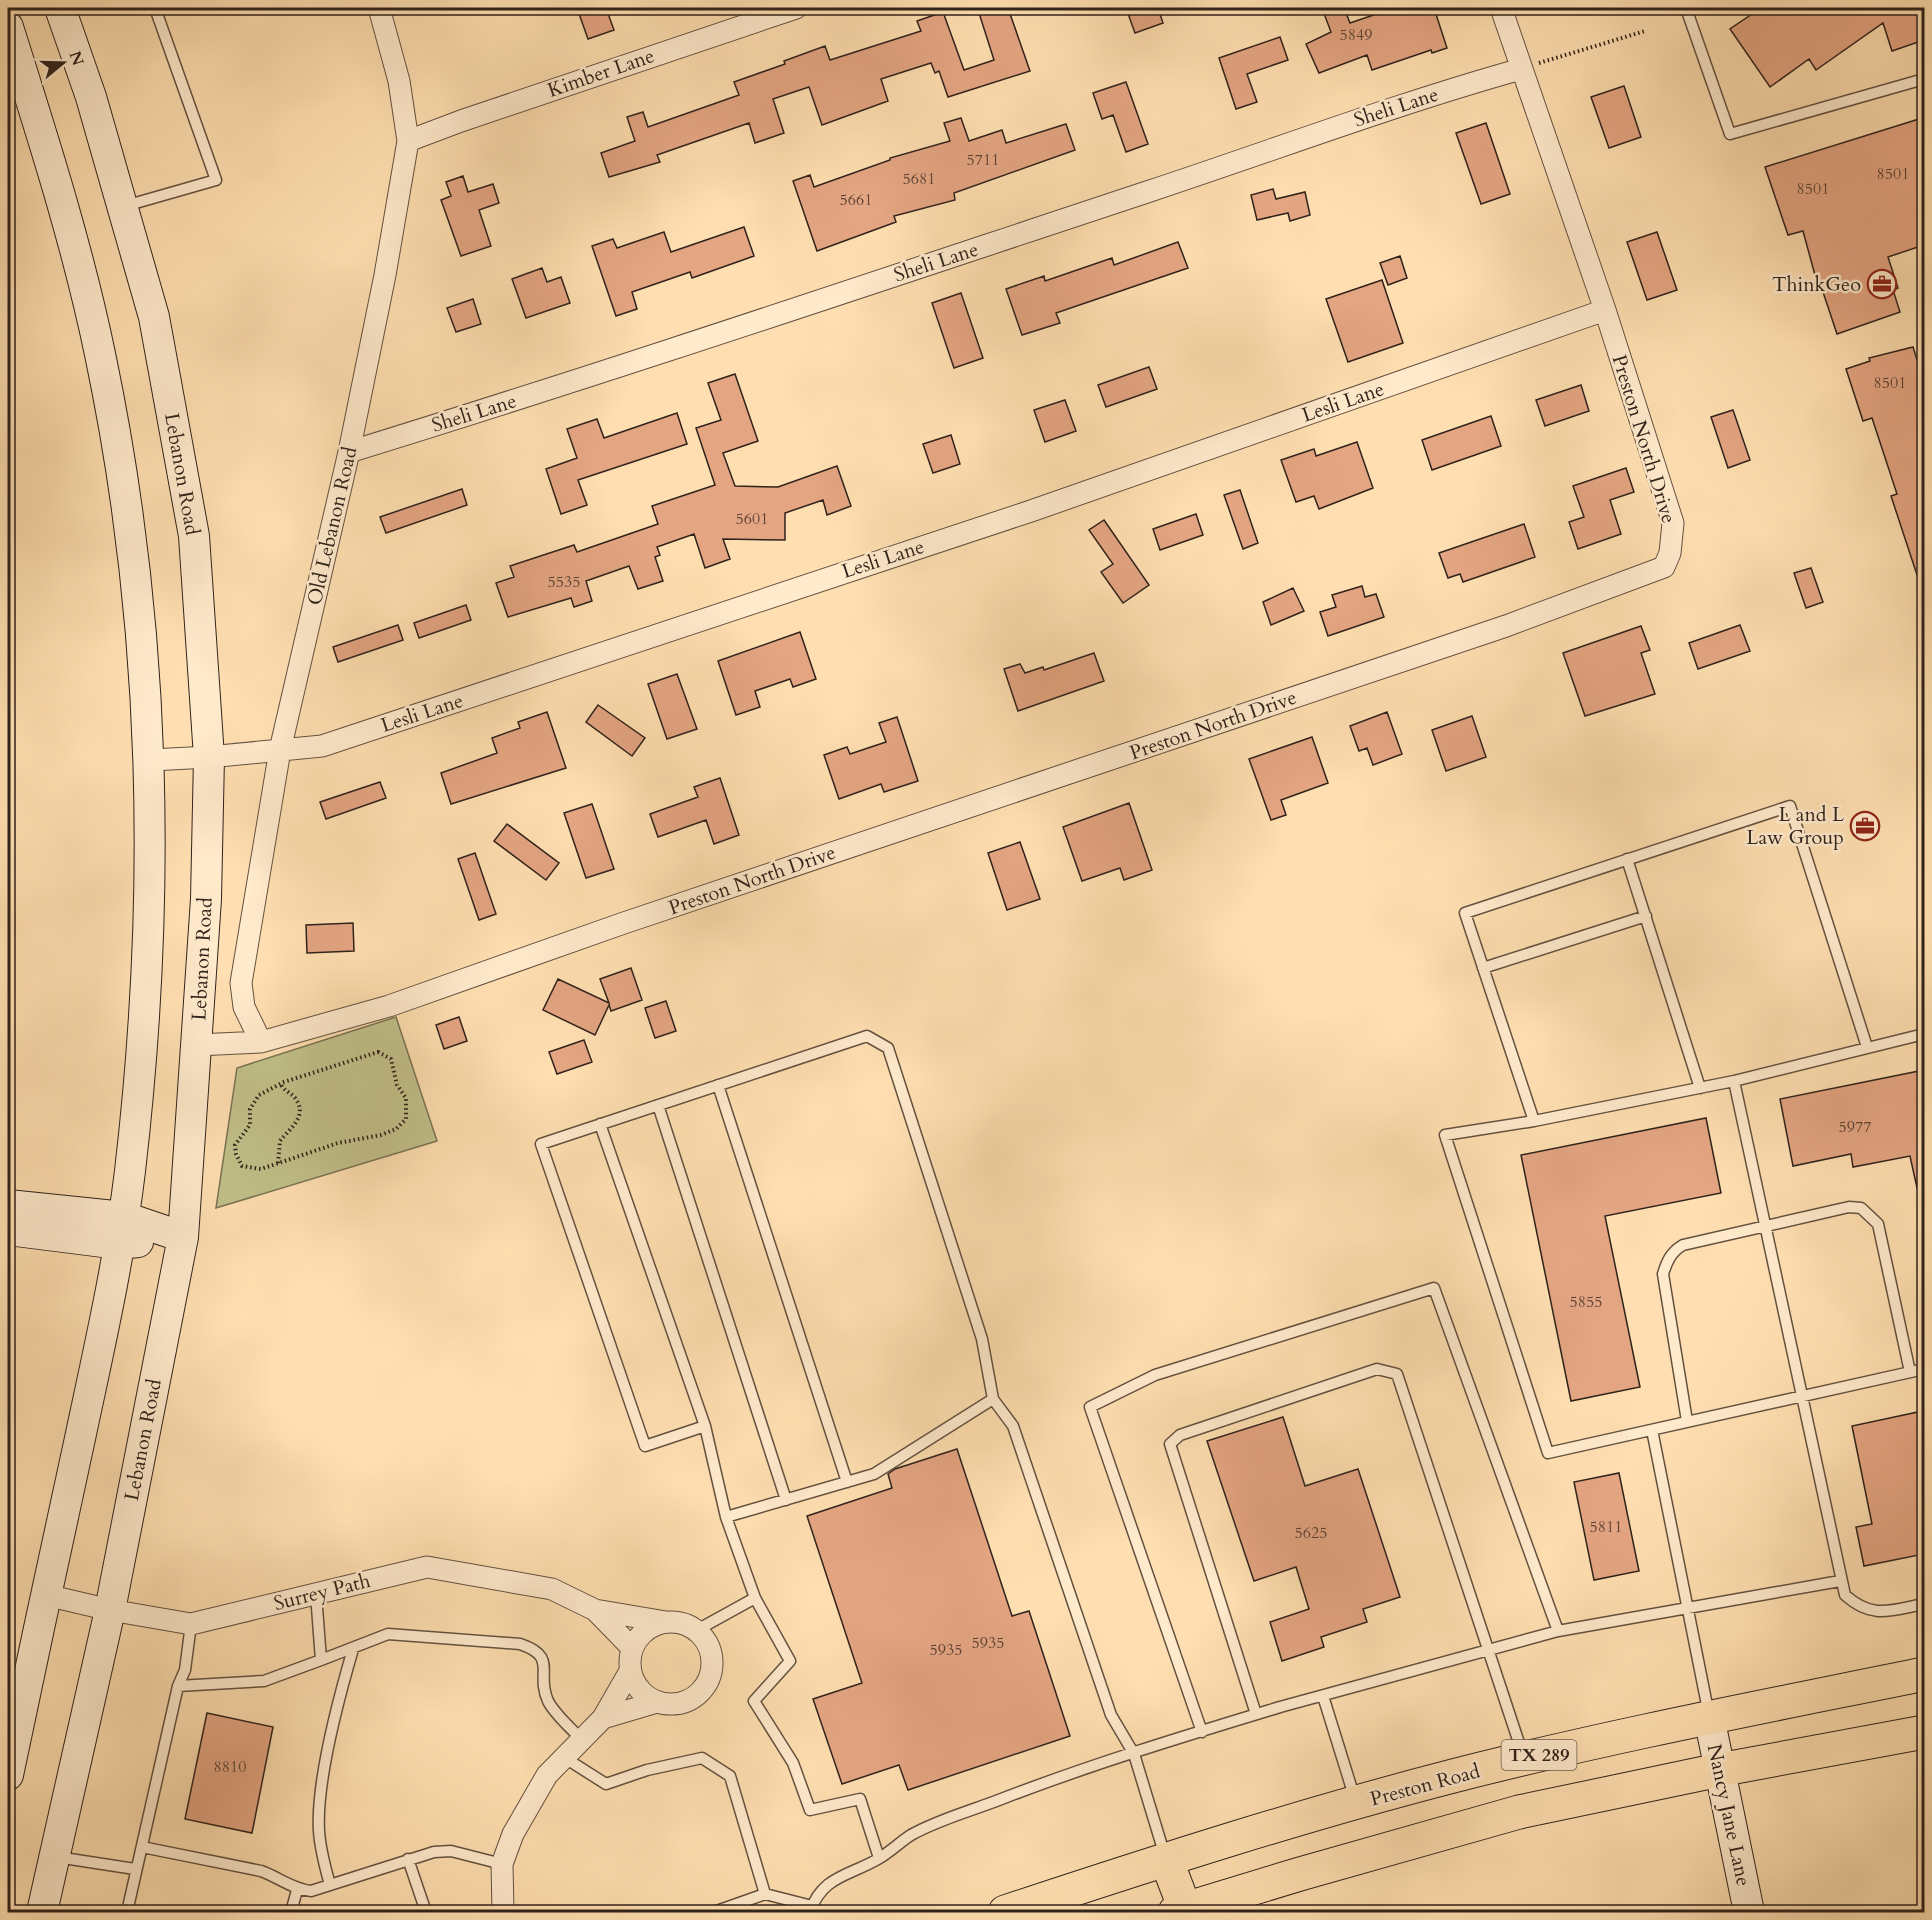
<svg xmlns="http://www.w3.org/2000/svg" width="1932" height="1920" font-family="Cardo,serif">
<style>
.green{fill:#c2c18a;stroke:#787252;stroke-width:1.5}
.building{fill:#e4a582;stroke:#2f221b;stroke-width:1.5}
.lines{fill:none;stroke-linecap:round;stroke-linejoin:round}
.lane-casing{stroke:#635140;stroke-width:13}
.street-casing{stroke:#635140;stroke-width:23}
.secondary-casing{stroke:#2f221b;stroke-width:32}
.primary-casing{stroke:#2f221b;stroke-width:35}
.path{stroke:#2f221b;stroke-width:4;stroke-dasharray:1.5 3;stroke-linecap:butt}
.lane{stroke:#ffeacc;stroke-width:10}
.street{stroke:#ffeacc;stroke-width:21}
.secondary{stroke:#ffeacc;stroke-width:30}
.primary{stroke:#ffdfb1;stroke-width:33}
.labels{text-anchor:middle;dominant-baseline:central;stroke-width:5;stroke-linejoin:round;paint-order:stroke}
.number-label{font-size:16px;fill:#5c4335}
.shield{fill:#ffeacc;stroke:#6d5e50;stroke-width:1.5}
.shield-label{font-size:18px;font-weight:bold;fill:#2f221b}
.street-label{font-size:20px;fill:#2f221b;stroke:#ffeacc}
.poi-label{font-size:20px;fill:#2f221b;stroke:#ffeacc;text-anchor:end}
</style>
<rect width="100%" height="100%" fill="#ffdfb1"/>
<filter id="stains"><feTurbulence type="fractalNoise" baseFrequency=".00333" numOctaves="4"/><feColorMatrix values="0 0 0 0 .2 0 0 0 0 .09 0 0 0 0 .02 0 0 0 .5 -.17"/></filter>
<radialGradient id="worn" r=".72"><stop offset=".6" stop-color="#630" stop-opacity="0"/><stop offset="1" stop-color="#630" stop-opacity=".3"/></radialGradient>
<path class="green" d="M396,1017L437,1141L216,1208L237,1068Z"/>
<path class="building" d="M577,8H606L614,30L588,39Z
M996,8H1008L1030,71L948,97L939,71L935,73L931,63L881,79L888,101L822,125L809,87L773,99L784,133L755,143L749,123L657,155L660,162L609,177L601,153L635,141L627,117L643,112L648,127L739,95L734,82L785,64L784,61L825,46L830,60L921,31L917,21L943,12L964,70L994,60L979,13Z
M1126,8H1158L1163,23L1135,33Z
M1322,8H1344L1350,23L1394,8H1434L1447,48L1432,53L1431,50L1372,70L1367,55L1319,73L1306,44L1331,32Z
M1761,8H1924V40L1892,51L1883,23L1816,70L1809,59L1770,87L1730,29Z
M1280,37L1288,60L1247,74L1257,102L1236,109L1219,58Z
M1126,82L1148,144L1126,152L1113,115L1102,119L1093,93Z
M1624,86L1641,137L1609,148L1591,97Z
M961,118L969,141L1002,130L1006,143L1066,124L1075,150L954,193L955,200L894,216L896,222L817,251L793,181L810,175L814,187L890,160V158L950,141L944,123Z
M1919,119L1924,135V245L1888,257L1898,288L1893,290L1900,312L1837,334L1822,289L1819,290L1803,231L1788,235L1765,167Z
M1486,123L1510,194L1481,204L1456,133Z
M463,176L468,192L493,184L499,203L479,210L491,246L461,256L441,200L451,196L446,182Z
M1273,189L1276,199L1305,192L1310,215L1290,221L1288,213L1257,220L1251,195Z
M744,227L754,256L692,278L690,272L632,292L637,309L616,316L592,246L613,239L617,248L664,232L671,252Z
M1657,232L1677,290L1647,300L1627,242Z
M1178,242L1188,268L1056,313L1060,323L1022,335L1006,289L1044,276L1045,281L1112,258L1114,265Z
M1400,256L1407,278L1388,285L1380,263Z
M542,268L547,282L561,277L570,303L526,318L512,279Z
M1382,280L1403,343L1348,362L1326,299Z
M961,293L983,358L954,368L932,303Z
M473,299L481,324L456,332L447,308Z
M1913,347L1924,382V587H1921L1891,496L1897,494L1872,418L1863,421L1846,369L1870,361L1869,358Z
M1149,367L1157,389L1106,407L1098,385Z
M735,374L758,441L723,453L735,486L778,487L837,466L851,506L827,515L823,500L785,513V540L723,539L730,559L705,568L694,534L657,547L660,555L655,557L663,581L638,589L629,566L586,581L592,601L574,607L571,598L508,617L496,583L514,577L510,566L574,545L577,552L658,524L652,506L715,485L696,428L721,420L708,383Z
M1581,385L1589,411L1545,426L1536,400Z
M1065,400L1076,431L1045,442L1034,410Z
M1733,410L1750,460L1728,468L1711,417Z
M677,413L687,444L578,480L587,505L561,514L546,469L577,458L567,429L597,419L604,438Z
M1491,416L1501,446L1432,470L1422,440Z
M951,435L960,464L933,473L923,444Z
M1357,442L1373,488L1319,509L1314,496L1296,502L1281,460L1314,449L1316,456Z
M1626,468L1634,492L1610,500L1621,534L1578,549L1569,522L1584,517L1573,486Z
M462,489L467,505L386,533L380,517Z
M1240,490L1258,543L1243,549L1224,495Z
M1196,514L1203,535L1160,550L1153,529Z
M1104,520L1149,585L1123,603L1101,572L1113,564L1089,530Z
M1524,524L1535,557L1463,582L1460,574L1448,578L1439,553Z
M1811,568L1823,602L1806,608L1794,573Z
M1362,586L1365,597L1376,594L1384,617L1328,636L1320,612L1336,607L1332,595Z
M1293,588L1304,611L1271,625L1263,602Z
M466,605L471,620L419,638L414,623Z
M398,625L403,640L338,662L333,647Z
M1740,625L1750,651L1698,669L1689,643Z
M1641,626L1650,650L1641,653L1655,694L1585,716L1563,653Z
M800,632L816,679L793,687L790,679L755,691L760,707L736,715L718,661Z
M1094,653L1104,681L1018,711L1004,669L1020,664L1025,673L1043,667L1044,670Z
M677,674L697,729L667,739L648,684Z
M598,705L645,738L632,756L586,722Z
M547,712L566,768L451,804L441,773L497,753L492,738L520,728L518,722Z
M1387,712L1402,754L1373,765L1367,748L1359,751L1350,726Z
M1472,716L1486,757L1446,771L1432,730Z
M897,717L918,781L884,792L881,784L839,799L824,755L847,747L850,754L886,742L879,723Z
M1312,737L1328,783L1281,800L1286,815L1271,820L1249,759Z
M720,778L739,835L714,844L706,820L658,837L650,814L698,797L694,787Z
M380,782L386,798L326,819L320,802Z
M1129,803L1152,870L1124,880L1120,868L1082,881L1063,827Z
M592,804L614,869L586,878L564,813Z
M507,824L559,863L546,880L494,841Z
M1020,842L1040,899L1007,910L988,853Z
M475,853L496,914L479,920L458,859Z
M353,923L354,951L307,953L306,925Z
M631,968L642,1000L611,1011L609,1005L595,1035L543,1010L558,979L609,1003L600,979Z
M666,1001L676,1031L655,1038L645,1008Z
M459,1017L467,1041L444,1049L436,1025Z
M584,1040L592,1062L557,1074L549,1052Z
M1924,1070V1187L1917,1188L1910,1156L1853,1167L1851,1154L1793,1166L1780,1099Z
M1706,1118L1721,1193L1605,1216L1640,1387L1571,1401L1521,1155Z
M1918,1412L1924,1442V1554L1864,1566L1856,1527L1872,1524L1852,1426Z
M1283,1417L1305,1486L1358,1469L1400,1597L1363,1609L1367,1622L1321,1637L1324,1647L1282,1661L1270,1622L1309,1609L1296,1567L1254,1581L1207,1441Z
M957,1449L1012,1616L1029,1611L1070,1736L908,1790L899,1765L842,1784L813,1699L862,1683L807,1516L892,1488L888,1474L895,1469Z
M1619,1473L1639,1571L1594,1580L1574,1482Z
M207,1713L273,1727L252,1833L185,1819Z"/>
<g class="lines">
<g class="lane-casing">
<path id="lane" d="M1686,8L1730,134L1924,79
M125,206L216,180L155,8
M1627,859L1700,1088
M1483,968L1646,916
M1924,1034L1734,1081L1534,1121L1445,1135L1548,1453L1924,1369
M1734,1081L1845,1595C1873,1620 1891,1610 1924,1604
M718,1085L847,1482
M658,1105L786,1500
M1534,1121L1465,913L1790,806L1867,1047
M600,1124L705,1426
M1687,1421L1663,1274C1667,1261 1671,1252 1683,1245L1849,1207L1861,1208L1878,1224L1910,1372
M1652,1430L1709,1715
M726,1517L874,1474L993,1399L1013,1426L1111,1715L1134,1754L1165,1856
M755,1598L726,1517L705,1426L645,1446L541,1144L867,1036L888,1048L982,1339L993,1399
M697,1630L755,1598L790,1661L754,1701L793,1763L810,1810L860,1799L879,1858
M1558,1631L1840,1581
M321,1660L388,1634L520,1644C559,1657 535,1673 548,1701C555,1715 572,1729 583,1741
M178,1686L264,1681L321,1660L316,1594
M1323,1696L1355,1799
M1256,1714L1170,1444L1180,1435L1377,1369L1397,1374L1523,1755
M565,1758L606,1784L647,1770L702,1758L730,1776L765,1894L812,1906
M142,1847L261,1871C278,1877 292,1889 311,1891L434,1852L451,1851L502,1864
M57,1857L135,1869
M408,1859L426,1912
M330,1885C325,1867 320,1849 319,1831C316,1782 339,1697 353,1649
M127,1912L178,1686L185,1670L191,1624
M291,1912L297,1890
M714,1912L765,1894
M810,1912C822,1876 849,1876 878,1859C890,1852 900,1842 911,1835C939,1819 974,1810 1004,1798C1095,1763 1188,1735 1280,1707L1558,1631L1434,1288L1155,1375L1090,1407L1202,1732"/>
</g>
<g class="street-casing">
<path id="street" d="M408,141L461,121L796,8
M349,452C618,369 884,279 1150,191C1274,150 1396,104 1521,69
M151,760L209,757L322,746L1031,511L1605,310
M261,1042L244,1007L241,983L280,750L349,452L385,275L408,141L399,81L379,8
M197,1045L261,1042L389,1006L621,924L1506,626L1664,567L1670,553L1673,523L1605,310L1501,8
M46,1595L110,1610L191,1624L427,1567L552,1589L595,1610L666,1622
M595,1610L632,1648
M630 1663a41 41 0 1 1 82 0a41 41 0 1 1-82 0Z
M603,1718L657,1702
M503,1912L502,1864L513,1834L547,1775L603,1718L630,1671"/>
</g>
<g class="secondary-casing">
<path id="secondary" d="M8,27C42,135 77,243 100,354C157,626 162,896 130,1171C119,1263 98,1353 79,1443C55,1554 31,1664 8,1775
M8,1205L124,1217L183,1237
M8,1230L119,1244L138,1242
M1709,1717L1749,1912
M42,1912L110,1610L183,1237L206,899L209,757L194,536L154,317L91,97L60,8"/>
</g>
<g class="primary-casing">
<path id="primary" d="M1166,1859L1185,1909
M1005,1912C1153,1863 1302,1815 1453,1776C1609,1736 1767,1706 1924,1674
M1175,1912L1300,1874L1519,1812L1719,1770L1924,1732"/>
</g>
<path class="path" d="M1539,63L1645,31
M378,1052L391,1059L397,1085L406,1098V1119L396,1129L381,1135L338,1143L261,1169L242,1166L236,1154L235,1145L250,1125V1109L259,1095L284,1082Z
M278,1163L280,1141C289,1129 309,1116 295,1098C290,1092 284,1091 281,1084"/>
<use href="#lane" class="lane"/>
<use href="#street" class="street"/>
<use href="#secondary" class="secondary"/>
<use href="#primary" class="primary"/>
</g>
<defs>
<g id="office-ring" transform="scale(1.5)"><circle r="9.5" fill="#ffeacc" stroke="#8f2418" stroke-width="1.5"/><path d="M-6-3h4V-5.5h4V-3h4V5H-6ZM-1-4.5V-3h2v-1.5ZM-6 0V1H6V0Z" fill="#8f2418"/></g>
</defs>
<g fill-rule="evenodd">
<use href="#office-ring" x="1882" y="284"/>
<use href="#office-ring" x="1865" y="826"/>
</g>
<g class="labels">
<g class="number-label">
<text x="1356" y="35">5849</text>
<text x="983" y="160">5711</text>
<text x="1893" y="174">8501</text>
<text x="919" y="179">5681</text>
<text x="1813" y="189">8501</text>
<text x="856" y="200">5661</text>
<text x="1890" y="383">8501</text>
<text x="752" y="519">5601</text>
<text x="564" y="582">5535</text>
<text x="1855" y="1127">5977</text>
<text x="1586" y="1302">5855</text>
<text x="1606" y="1527">5811</text>
<text x="1311" y="1533">5625</text>
<text x="988" y="1643">5935</text>
<text x="946" y="1650">5935</text>
<text x="230" y="1767">8810</text>
</g>
<rect class="shield" x="1501.5" y="1740" width="75" height="30" rx="4.5"/>
<g class="shield-label">
<text x="1539" y="1755">TX 289</text>
</g>
<g class="street-label">
<text transform="translate(601 73) rotate(-19)">Kimber Lane</text>
<text transform="translate(1396 107) rotate(-18)">Sheli Lane</text>
<text transform="translate(936 262) rotate(-18)">Sheli Lane</text>
<text transform="translate(1343 402) rotate(-19)">Lesli Lane</text>
<text transform="translate(474 413) rotate(-17)">Sheli Lane</text>
<text transform="translate(1644 439) rotate(73)">Preston North Drive</text>
<text transform="translate(182 474) rotate(80)">Lebanon Road</text>
<text transform="translate(332 526) rotate(-77)">Old Lebanon Road</text>
<text transform="translate(883 559) rotate(-18)">Lesli Lane</text>
<text transform="translate(422 713) rotate(-18)">Lesli Lane</text>
<text transform="translate(1213 725) rotate(-19)">Preston North Drive</text>
<text transform="translate(752 880) rotate(-19)">Preston North Drive</text>
<text transform="translate(202 959) rotate(-87)">Lebanon Road</text>
<text transform="translate(143 1440) rotate(-79)">Lebanon Road</text>
<text transform="translate(322 1592) rotate(-14)">Surrey Path</text>
<text transform="translate(1425 1785) rotate(-15)">Preston Road</text>
<text transform="translate(1729 1815) rotate(78)">Nancy Jane Lane</text>
</g>
<g class="poi-label">
<text x="1861" y="284">ThinkGeo</text>
<text x="1844" y="814">L and L<tspan x="1844" dy="23">Law Group</tspan></text>
</g>
</g>
<rect width="1932" height="1920" fill="none" stroke="#ffdfb1" stroke-width="30"/>
<rect x="9" y="9" width="1914" height="1902" fill="none" stroke="#2f221b" stroke-width="3"/>
<rect x="15" y="15" width="1902" height="1890" fill="none" stroke="#2f221b" stroke-width="1.5"/>
<g transform="translate(63 63) rotate(71)" stroke="#ffeacc" stroke-width="4.5" paint-order="stroke">
<path d="M0-4.5L10 22L0 15L-10 22Z" fill="#2f221b"/>
<text y="-9" font-size="16" font-weight="bold" text-anchor="middle" fill="#2f221b">N</text>
</g>
<rect width="100%" height="100%" filter="url(#stains)"/>
<rect width="100%" height="100%" fill="url(#worn)"/>
</svg>
